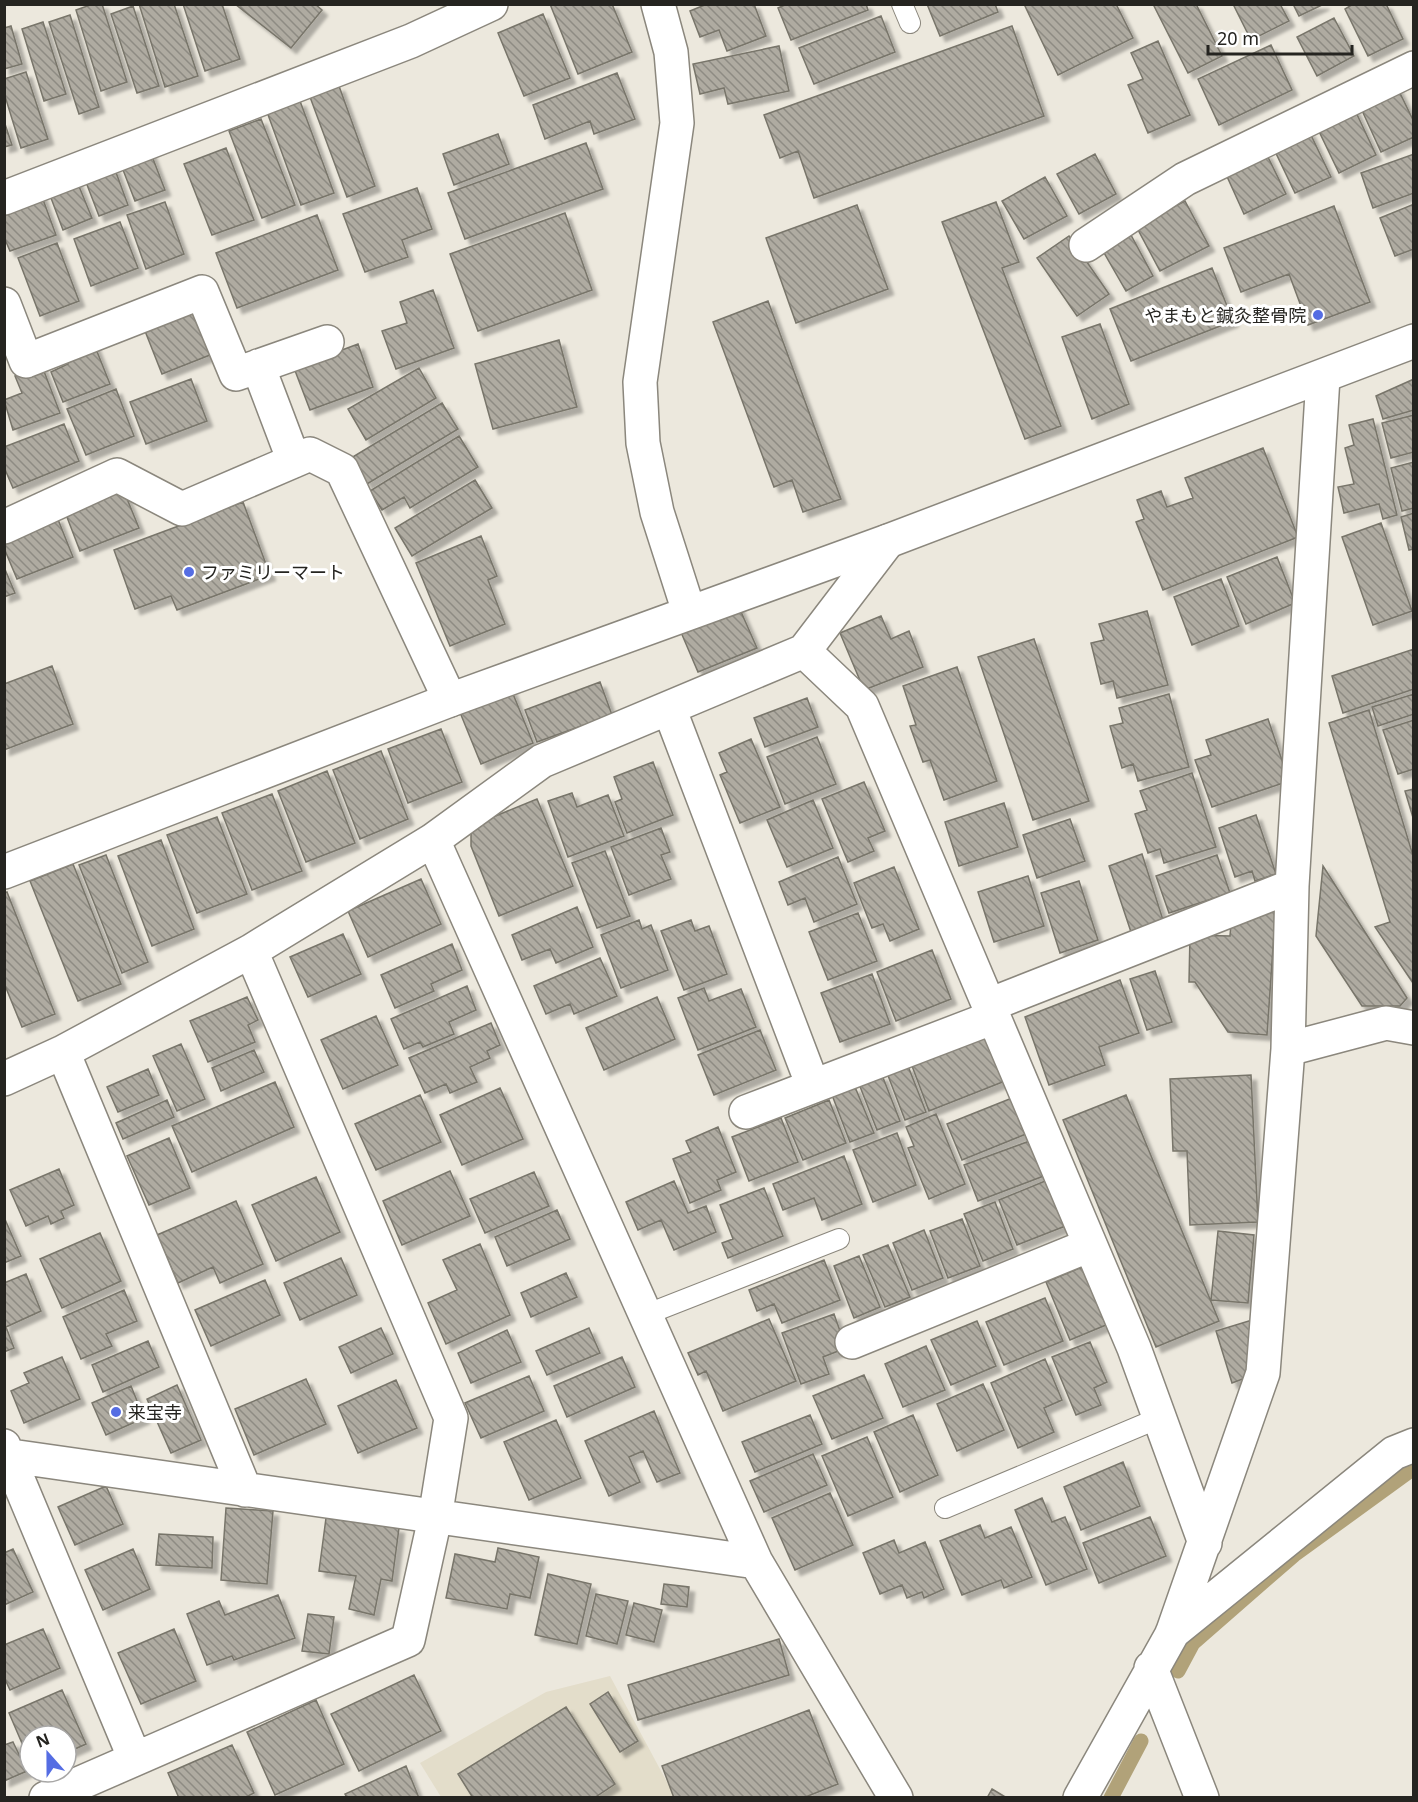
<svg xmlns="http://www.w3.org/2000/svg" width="1418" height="1802" font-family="'Noto Sans','Noto Sans JP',sans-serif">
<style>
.built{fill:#e3ddca}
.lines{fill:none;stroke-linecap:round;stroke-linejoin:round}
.stream{stroke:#b1a279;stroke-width:15}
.building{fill:url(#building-back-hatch);stroke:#78756a;stroke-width:1.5;filter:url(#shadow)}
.lane-casing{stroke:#8b877d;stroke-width:22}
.street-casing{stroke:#8b877d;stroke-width:36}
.secondary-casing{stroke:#8b877d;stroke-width:36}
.lane{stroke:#fff;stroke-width:20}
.street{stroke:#fff;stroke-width:33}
.secondary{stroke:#fff;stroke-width:33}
.poi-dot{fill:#556de3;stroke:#fff;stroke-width:2}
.labels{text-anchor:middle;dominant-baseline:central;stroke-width:6;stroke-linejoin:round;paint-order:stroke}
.poi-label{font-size:18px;fill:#252420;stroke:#fff;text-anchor:start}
</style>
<defs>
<pattern id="building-back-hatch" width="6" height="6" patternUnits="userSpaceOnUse" patternTransform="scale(1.5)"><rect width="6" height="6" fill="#afaba1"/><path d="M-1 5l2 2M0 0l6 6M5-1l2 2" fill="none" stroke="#8e8b83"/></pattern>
<filter id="shadow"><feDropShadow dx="5.5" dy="5.5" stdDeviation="1.5" flood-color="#0004"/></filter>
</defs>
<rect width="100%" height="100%" fill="#ece8dd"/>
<path class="built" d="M610,1676L675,1797H441L420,1763L546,1692Z"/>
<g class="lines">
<path class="stream" d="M1178,1671L1193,1643L1294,1555L1414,1468
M1111,1798L1141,1741"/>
</g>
<path class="building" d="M93,4H102L127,82L101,91L76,10Z
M139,4H174L198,76L165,87Z
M183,4H222L240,59L205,71Z
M235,4H315L322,10L291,48Z
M550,4H612L632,52L578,74Z
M707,4H754L766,36L727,51L719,30L700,37L690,11Z
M787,4H866L868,10L791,40L778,8Z
M927,4H995L998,12L940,36Z
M1024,4H1116L1133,38L1058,75Z
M1153,4H1196L1222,56L1188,73Z
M1233,4H1280L1289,21L1251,40Z
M1293,4H1324L1299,16Z
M1353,4H1386L1403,39L1368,56L1345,9Z
M133,6L159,86L137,93L111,14Z
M543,14L570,78L524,96L498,33Z
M70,15L99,107L79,114L49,22Z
M881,16L895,52L814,84L799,48Z
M1334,18L1354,56L1317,76L1297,37Z
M43,22L66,94L44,101L22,29Z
M11,26L22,64L4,69V28Z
M1012,26L1044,116L814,198L798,151L780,158L764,115Z
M1158,41L1190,115L1148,133L1128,85L1143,79L1131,53Z
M1271,45L1292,90L1219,125L1198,79Z
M779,46L789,91L728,104L724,88L700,94L693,64Z
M26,72L48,139L21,148L4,93V79Z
M617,73L635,119L594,134L590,121L545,139L533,105Z
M339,86L375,186L347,197L310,97Z
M1397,87L1414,122V137L1381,152L1359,104Z
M300,101L334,193L301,205L267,112Z
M1354,108L1376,155L1339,173L1316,125Z
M261,119L295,205L262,218L229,131Z
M4,121L12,145L4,147Z
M1309,131L1331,177L1295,193L1273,147Z
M498,134L509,164L454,185L443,154Z
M586,143L603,189L465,239L448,193Z
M226,148L254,220L212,235L184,164Z
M150,151L165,190L135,201L120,162Z
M1266,153L1286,194L1244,214L1225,172Z
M1095,154L1116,194L1079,214L1057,174Z
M1414,154V193L1373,208L1361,173Z
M114,167L128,205L99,216L84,177Z
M1045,177L1067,216L1024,239L1002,201Z
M76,179L92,218L63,230L48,190Z
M417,188L432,229L402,240L408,257L365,272L343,214Z
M41,194L56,235L10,251L4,237V207Z
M1185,201L1209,246L1160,271L1136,226Z
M165,202L184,254L146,269L127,215Z
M996,202L1019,262L1002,268L1061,426L1025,439L942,222Z
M1414,204V249L1395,256L1380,218Z
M857,205L888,289L796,323L766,238Z
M1334,206L1370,302L1308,325L1289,274L1241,292L1224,248Z
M565,213L592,290L478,331L450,254Z
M317,215L338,270L237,308L216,253Z
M120,222L138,268L91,286L74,239Z
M1131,235L1153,276L1126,291L1103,251Z
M1069,236L1109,294L1077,316L1037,258Z
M57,243L79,301L40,316L18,258Z
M1212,268L1233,321L1131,361L1110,309Z
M433,290L454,348L396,369L382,331L407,323L400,302Z
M768,301L841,499L803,512L792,480L774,487L713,322Z
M191,307L210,355L162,374L143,326Z
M1100,324L1129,404L1092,419L1062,337Z
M559,340L577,407L493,429L475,364Z
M94,344L110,384L63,402L51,372L68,364L64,355Z
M358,344L373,387L310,410L294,368Z
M42,366L60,413L13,430L4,400L22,393L15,376Z
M419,368L436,398L366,440L348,409Z
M191,379L207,421L146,444L130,402Z
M1414,379V410L1383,419L1376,396Z
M116,389L134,436L86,455L67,409Z
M442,403L458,429L367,484L351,458Z
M1414,415V452L1391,458L1382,423Z
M1373,419L1397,515L1383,519L1379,504L1344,513L1338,487L1354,484L1345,448L1354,445L1349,425Z
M64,424L79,461L13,488L4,467V447Z
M459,436L478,467L410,508L404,497L382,510L370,491Z
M1263,448L1298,537L1163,590L1136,522L1144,519L1137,500L1161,491L1167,507L1193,498L1185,478Z
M1414,462V508L1402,511L1391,468Z
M475,480L492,508L412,556L395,528Z
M123,489L139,528L80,551L65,512Z
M243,502L270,575L177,610L171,596L135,609L114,550Z
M1414,513V549L1409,550L1401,517Z
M57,517L73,557L17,579L4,548V538Z
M1381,523L1412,611L1373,625L1342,537Z
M481,536L497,576L488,580L505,624L450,646L416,563Z
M1277,557L1295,603L1246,624L1227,577Z
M4,567L15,593L4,597Z
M1221,579L1239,626L1192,645L1174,597Z
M738,605L757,648L698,672L680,630Z
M1147,611L1168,685L1117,698L1113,681L1101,684L1091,643L1104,640L1099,624Z
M881,616L891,639L909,631L923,667L864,690L840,633Z
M1034,639L1089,801L1033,820L978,657Z
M1414,649V689L1343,713L1332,676Z
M52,666L73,724L4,750V684Z
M957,667L997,781L944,800L930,760L923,762L910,726L916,725L903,686Z
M600,682L612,715L537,742L525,710Z
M511,689L533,743L481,764L459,710Z
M1169,694L1189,767L1138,781L1133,764L1122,768L1110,726L1123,723L1119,708Z
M1414,694V714L1378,726L1372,707Z
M807,698L818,727L765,747L754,718Z
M1369,710L1414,859L1413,983L1375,927L1390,922L1329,723Z
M1268,719L1289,781L1212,807L1195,760L1211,755L1206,740Z
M1414,720V769L1398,774L1383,730Z
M441,729L462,782L408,803L388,749Z
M817,737L836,784L785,804L767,757Z
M751,739L780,807L740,823L720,775L727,772L719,753Z
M381,751L408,819L360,839L333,770Z
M653,762L673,815L627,833L615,802L622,799L614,777Z
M327,771L355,843L306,862L278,791Z
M1192,773L1216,847L1164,863L1160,849L1148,853L1135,814L1147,810L1140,791Z
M864,782L885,831L868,838L874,851L848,862L822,799Z
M1414,789V821L1405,791Z
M572,793L577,807L608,795L624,836L568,857L548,801Z
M272,794L302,871L252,890L222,813Z
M537,799L573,886L499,916L471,846V826Z
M813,800L833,848L787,867L767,820Z
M1004,803L1018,847L959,866L945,822Z
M1256,815L1276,874L1255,881L1252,871L1235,877L1219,828Z
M217,817L247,894L197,913L167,835Z
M1070,819L1085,861L1037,878L1023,835Z
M661,828L670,852L661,855L671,879L629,895L611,847Z
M161,840L194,929L152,946L118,856Z
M605,851L630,916L597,928L572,863Z
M1142,854L1163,920L1131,932L1109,866Z
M106,855L148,962L122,973L79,865Z
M1217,855L1230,893L1169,913L1156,876Z
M838,857L857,904L814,922L805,898L788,905L779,882Z
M73,864L121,984L78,1001L30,881Z
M1323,866L1407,998L1400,1006H1362L1316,936Z
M894,867L919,929L890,941L883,924L872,928L854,883Z
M1028,876L1044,926L994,942L978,892Z
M421,879L441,924L368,957L348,911Z
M1079,881L1098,940L1060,953L1041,893Z
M7,892L55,1014L22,1027L4,983V893Z
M1276,904L1267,1035L1228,1032L1195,982H1189L1190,935L1230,936L1231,923H1243V918Z
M577,907L593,947L556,963L550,949L522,960L512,935Z
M858,913L877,961L828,980L809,932Z
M639,920L642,929L651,925L668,970L621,988L601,935Z
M691,920L695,931L709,926L727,974L684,990L661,931Z
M343,934L361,974L308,997L290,957Z
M452,944L462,970L431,984L434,991L395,1008L381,975Z
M932,950L951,999L896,1021L877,972Z
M600,958L617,996L574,1014L570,1004L546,1014L534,986Z
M1155,971L1172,1022L1147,1030L1130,979Z
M872,974L890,1024L840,1042L821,993Z
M1120,980L1139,1033L1099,1047L1105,1065L1049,1085L1025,1017Z
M467,986L476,1010L449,1022L454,1034L423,1047L420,1042L404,1049L391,1019Z
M704,988L709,1001L741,989L756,1027L698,1050L678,998Z
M247,997L258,1020L248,1025L255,1042L208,1062L190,1021Z
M657,997L675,1039L604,1070L586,1028Z
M376,1016L398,1065L343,1089L321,1040Z
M491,1023L500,1045L487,1051L490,1058L470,1067L477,1082L450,1093L446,1084L425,1093L409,1058Z
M760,1030L776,1070L714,1095L698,1055Z
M987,1036L1005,1081L929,1111L912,1066Z
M181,1044L205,1099L177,1111L153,1056Z
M254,1050L264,1072L221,1091L212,1068Z
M908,1066L926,1112L905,1120L887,1073Z
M148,1069L159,1095L118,1112L107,1087Z
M882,1075L900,1121L877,1130L859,1084Z
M1251,1075L1258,1222L1190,1225L1187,1151H1173L1170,1079Z
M275,1082L294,1127L192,1172L172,1126Z
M855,1087L874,1133L850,1142L832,1095Z
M500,1088L523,1139L462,1165L440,1115Z
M420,1095L441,1142L376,1170L355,1124Z
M1126,1095L1219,1321L1156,1347L1063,1120Z
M1012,1098L1026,1134L962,1160L947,1124Z
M167,1100L174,1117L123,1139L116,1123Z
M829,1100L846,1143L803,1160L785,1118Z
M936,1114L965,1184L929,1199L908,1148L914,1146L906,1127Z
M781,1118L798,1162L749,1181L732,1137Z
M718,1127L736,1172L717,1180L721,1190L690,1203L673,1159L691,1152L686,1141Z
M897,1133L916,1185L873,1202L853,1150Z
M169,1138L190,1188L149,1205L127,1156Z
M1035,1139L1049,1174L978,1201L964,1165Z
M844,1156L862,1204L822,1220L814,1198L783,1210L773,1184Z
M59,1169L74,1205L61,1211L64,1218L51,1224L48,1216L26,1226L10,1190Z
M450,1171L470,1216L402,1245L383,1201Z
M534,1172L549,1206L485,1233L470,1199Z
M316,1177L340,1232L276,1261L252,1205Z
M1050,1179L1068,1225L1017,1245L999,1200Z
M674,1181L688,1213L706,1206L716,1232L674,1250L661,1220L638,1230L626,1202Z
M764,1188L783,1236L728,1258L722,1243L733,1239L720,1205Z
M236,1201L263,1264L220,1283L213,1267L178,1283L157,1235Z
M995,1202L1013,1249L983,1261L964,1214Z
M557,1210L570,1239L507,1266L495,1237Z
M4,1217L21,1256L4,1263Z
M962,1219L980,1266L948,1278L930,1231Z
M924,1230L943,1278L912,1290L893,1243Z
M1218,1231L1254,1235L1248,1303L1211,1300Z
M100,1233L121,1281L62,1308L40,1259Z
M480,1244L510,1315L446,1344L428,1303L457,1290L443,1260Z
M888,1245L910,1297L885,1307L863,1255Z
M859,1256L880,1307L854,1318L834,1266Z
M341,1258L357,1295L300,1320L284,1283Z
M824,1260L840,1300L782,1323L774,1304L757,1311L749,1290Z
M1082,1267L1106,1325L1070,1340L1046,1282Z
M566,1273L577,1297L531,1317L521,1293Z
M26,1274L41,1311L6,1327L14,1348L4,1352V1283Z
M265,1280L280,1315L211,1346L195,1310Z
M124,1290L137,1321L106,1334L112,1346L81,1359L63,1317Z
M1045,1298L1063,1341L1004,1365L986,1322Z
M834,1314L846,1348L823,1357L829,1374L801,1384L782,1333Z
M769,1319L796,1381L723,1411L706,1371L698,1375L688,1353Z
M1252,1320L1248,1377L1232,1383L1216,1331Z
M977,1321L996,1366L951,1385L931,1340Z
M381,1328L393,1354L351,1373L339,1347Z
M589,1328L600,1353L547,1375L536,1351Z
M507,1330L521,1362L471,1383L458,1353Z
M148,1341L159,1367L103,1392L92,1365Z
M1090,1342L1107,1382L1094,1388L1101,1405L1076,1415L1052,1357Z
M926,1346L945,1390L903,1407L885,1364Z
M62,1357L80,1399L24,1423L11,1391L29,1383L24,1373Z
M622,1357L635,1387L567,1417L554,1386Z
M1045,1359L1062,1400L1044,1408L1054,1432L1018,1448L991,1383Z
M864,1375L883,1418L832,1439L813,1396Z
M529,1376L544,1411L481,1438L465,1403Z
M306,1379L326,1424L254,1455L235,1409Z
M396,1380L417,1428L358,1453L338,1406Z
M983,1384L1004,1430L957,1451L937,1404Z
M177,1385L201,1440L171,1453L147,1399Z
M131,1386L144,1418L106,1435L92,1403Z
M654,1411L680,1473L657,1482L643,1451L629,1457L640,1482L609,1496L585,1441Z
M810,1415L822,1444L755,1472L742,1442Z
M913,1415L938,1475L900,1492L874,1432Z
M556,1420L581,1478L529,1500L504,1442Z
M867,1437L893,1497L848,1516L822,1456Z
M813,1454L827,1485L764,1512L750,1481Z
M1123,1462L1140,1506L1081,1530L1064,1487Z
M106,1486L123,1524L75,1545L58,1507Z
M830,1493L853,1545L795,1570L772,1518Z
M1042,1498L1052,1522L1065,1517L1087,1569L1046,1585L1015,1510Z
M226,1508L273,1511L267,1584L221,1580Z
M1150,1517L1166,1556L1099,1583L1083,1543Z
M326,1518L399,1528L392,1581L381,1579L374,1615L349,1609L356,1576L319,1571Z
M980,1525L985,1538L1011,1527L1032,1577L1004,1588L1001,1580L962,1595L940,1541Z
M159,1534L213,1537L212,1568L156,1565Z
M894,1540L899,1553L925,1542L944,1589L924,1598L922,1592L907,1598L902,1585L880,1594L863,1553Z
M498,1548L539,1557L530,1598L510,1594L507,1609L446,1598L455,1554L495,1562Z
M13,1549L33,1592L4,1605V1553Z
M133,1549L150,1589L103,1610L85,1570Z
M548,1574L591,1584L577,1644L535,1635Z
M664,1584L689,1587L687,1607L661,1604Z
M596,1594L628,1601L617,1644L586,1636Z
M278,1595L295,1638L234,1660L232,1656L207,1665L187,1614L219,1601L225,1615Z
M634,1603L662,1610L654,1642L626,1635Z
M308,1614L334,1617L329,1654L302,1651Z
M43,1629L60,1668L10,1690L4,1677V1645Z
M174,1629L196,1681L141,1704L118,1653Z
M779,1639L789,1675L638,1720L628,1685Z
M414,1675L441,1731L359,1771L331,1714Z
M62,1690L86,1744L66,1753V1736H30V1762L9,1713Z
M608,1692L638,1741L620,1752L590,1704Z
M316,1700L344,1764L275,1795L247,1732Z
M566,1707L615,1784L594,1798H473L458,1774Z
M809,1710L838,1784L803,1798H674L662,1766Z
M13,1742L27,1771L4,1781V1745Z
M232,1745L254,1793L244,1798H179L168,1773Z
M406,1766L419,1798H347L345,1794Z
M992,1789L1007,1798H987Z"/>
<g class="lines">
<g class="lane-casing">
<path id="lane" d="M902,4L910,23
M645,1315L839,1239
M945,1508L1159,1418"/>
</g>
<g class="street-casing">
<path id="street" d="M4,198L411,41L491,4
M1086,245L1185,179L1414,68
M4,304L26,361L202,292L236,374L327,342
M258,366L294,461
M4,527L117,475L182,509L310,454L342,470L450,700
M804,651L862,706L1134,1348L1205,1543
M669,708L813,1086
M433,840L756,1562L896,1798
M989,1005L1292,886
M1288,1049L1386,1023L1414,1028
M63,1052L245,1490
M4,1079L63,1052L251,951L433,840L542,761L804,651L888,541
M746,1112L994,1017
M852,1342L1090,1245
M4,1446L135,1759
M4,1455L756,1562
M1172,1633L1394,1453L1414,1445
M1151,1668L1202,1798
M46,1798L408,1640L435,1518L451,1418L251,951
M1080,1798L1172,1634L1263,1373L1288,1049L1292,886L1323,377"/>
</g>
<g class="secondary-casing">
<path id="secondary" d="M658,4L671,52L677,123L640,382L643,443L657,512L689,612
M4,872L450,700L888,541L1414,341"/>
</g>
<use href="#lane" class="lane"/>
<use href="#street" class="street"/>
<use href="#secondary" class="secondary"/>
</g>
<g class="poi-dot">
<circle cx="1318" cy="315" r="6"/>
<circle cx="189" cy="572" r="6"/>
<circle cx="116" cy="1412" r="6"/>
</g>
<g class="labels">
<g class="poi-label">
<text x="1306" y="315" text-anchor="end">やまもと鍼灸整骨院</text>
<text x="201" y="572">ファミリーマート</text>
<text x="128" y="1412">来宝寺</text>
</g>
</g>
<rect width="1418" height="1802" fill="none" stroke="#252420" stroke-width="12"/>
<g transform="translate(48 1754) rotate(339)"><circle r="28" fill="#ffffff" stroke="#a8a7a6" stroke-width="1.5"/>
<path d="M0-4.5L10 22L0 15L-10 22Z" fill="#556de3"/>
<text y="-9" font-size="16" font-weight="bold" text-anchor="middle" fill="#252420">N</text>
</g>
<path d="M1208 45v9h144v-9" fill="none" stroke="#252420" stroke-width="3"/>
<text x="1217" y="45" font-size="18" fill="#252420" stroke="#ffffff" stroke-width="4.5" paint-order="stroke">20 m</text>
</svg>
